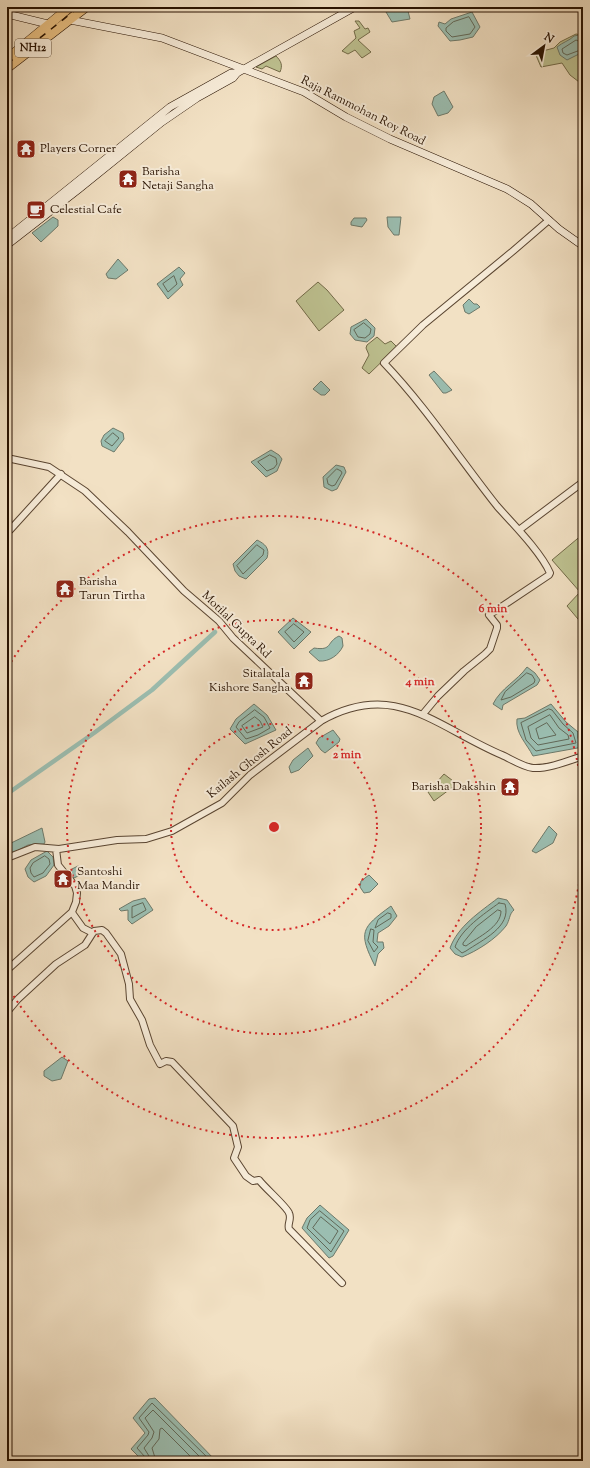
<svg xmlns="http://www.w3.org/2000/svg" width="590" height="1468" font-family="'Sorts Mill Goudy',serif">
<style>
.green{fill:#bec291;stroke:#726a48}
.water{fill:#9bbeb1;stroke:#6d796a}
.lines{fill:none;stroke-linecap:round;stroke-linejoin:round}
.shore{stroke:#616858;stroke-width:1}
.canal{stroke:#9bbeb1;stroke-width:4.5}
.tertiary-casing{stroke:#5a4531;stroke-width:8}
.secondary-casing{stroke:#271100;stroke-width:8}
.trunk-casing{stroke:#271100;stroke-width:10}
.tertiary{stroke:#f7ecd9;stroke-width:6}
.secondary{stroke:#f7ecd9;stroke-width:7}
.trunk{stroke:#e9c082;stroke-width:9}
.rail{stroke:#271100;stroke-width:1.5;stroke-dasharray:7 7;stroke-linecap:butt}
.ring{fill:none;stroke:#d62828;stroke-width:2;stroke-dasharray:2 4}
.labels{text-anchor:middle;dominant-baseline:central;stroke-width:4;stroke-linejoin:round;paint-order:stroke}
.shield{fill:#f7ecd9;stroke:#655341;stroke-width:1}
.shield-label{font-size:11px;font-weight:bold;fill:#271100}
.street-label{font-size:12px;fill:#271100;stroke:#f7ecd9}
.poi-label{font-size:12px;fill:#271100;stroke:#f7ecd9;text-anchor:start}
.centre{fill:#d62828;stroke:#f7ecd9;stroke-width:2}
.ring-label{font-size:12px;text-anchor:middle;font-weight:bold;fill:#d62828;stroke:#f7ecd9;stroke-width:4;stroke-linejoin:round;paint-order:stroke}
</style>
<rect width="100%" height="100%" fill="#f2e1c4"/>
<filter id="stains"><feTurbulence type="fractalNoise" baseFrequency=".005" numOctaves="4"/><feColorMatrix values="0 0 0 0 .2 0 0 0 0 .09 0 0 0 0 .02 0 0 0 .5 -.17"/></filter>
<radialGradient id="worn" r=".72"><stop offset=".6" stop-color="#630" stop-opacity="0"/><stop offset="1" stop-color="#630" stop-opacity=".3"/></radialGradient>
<path class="green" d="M355,21H359L365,29L368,28L370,32L358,40L371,52L362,58L355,50L348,54L342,51L356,38L354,31L360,28Z
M576,34L581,35L583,38V85L570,75L562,63L541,67L535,53L554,48L560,42Z
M276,56C281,61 283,65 280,72L266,66L262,69L256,67Z
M318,282L327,290L344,310L319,331L296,301Z
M377,337L385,344L391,341L397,347L369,374L362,368L369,355L366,348L367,345Z
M583,534V625L567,606L580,592L552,560Z
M444,774L457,784L434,801L428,792Z"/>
<path class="water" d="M393,7H407L410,19L392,22L386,12Z
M472,12L480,27L473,37L460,40L450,41L438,26L439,22L445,24L451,19Z
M579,35L583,41V52L567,60L560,55L557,47C563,42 569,41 574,36Z
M444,91L453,107L448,113L438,116L432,104L434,97Z
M53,217L58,220V226L41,242L32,233Z
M387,217H401L399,235H394L388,227Z
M354,218H366L367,220L362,227L351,225V222Z
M118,259L128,270L116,279L108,278L106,274Z
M179,267L185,273L180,279L183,285L168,299L157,284Z
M469,299L474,304H477L480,307L469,314L465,312L463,305Z
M366,319L375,328L374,336L367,342L355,340L350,334L351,327Z
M434,371L452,390L446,393H443L429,375Z
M321,381L330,390L325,395H321L313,389Z
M113,428L123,433L124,439L114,452L102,446L101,441L104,435Z
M271,450L279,455L282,459L277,471L266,477L251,462Z
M336,465L344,467L346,472L337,489L332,491L324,487L323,477Z
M257,540C265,544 270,548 267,558L246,579L239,576L235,571L233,564Z
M293,618L311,632L294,649L278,632Z
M339,636L342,638L343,646C339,655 329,662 319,661L309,652L314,648C333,651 326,642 339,636Z
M527,667L535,673L540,680L537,685L503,705L502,710L493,704C501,688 517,681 527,667Z
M254,704L267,715L276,730L245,744L230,729L236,719Z
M551,704L566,722L578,732V738L583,747L533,756C527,744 515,733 517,719L525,718Z
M333,730L340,739L339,742L325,753L321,750L316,743L319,738Z
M308,748L313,756L299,770L291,773L289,767L293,760Z
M549,826L557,834L553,843L536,853L532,851Z
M42,828L45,842L44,844L28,845L7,856V845Z
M47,851L53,857L54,865L46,876L34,882L28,877L25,869L31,860Z
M78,866L83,867L82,874L74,878L68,873L72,869Z
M369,875L378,884L370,892L364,893L360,887L361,881Z
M145,898L153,910L132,924L128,920V910L121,911L119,909L133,901Z
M498,898L507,900L514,910C509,914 510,920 506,926C496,939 477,951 462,957L455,954L450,948C458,926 480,912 498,898Z
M391,906L397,916L389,926L378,933L377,942H383L384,948L378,954L375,966C358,932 361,928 391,906Z
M62,1057L68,1061L61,1079L52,1081L44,1076V1071Z
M320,1205L349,1230L333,1256L329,1258L302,1228L307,1218Z
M155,1398L216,1461H143L131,1449L145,1433L133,1418L149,1399Z"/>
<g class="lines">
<path class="shore" d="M469,17L475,27L470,34L452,37L446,31V28L453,22Z
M583,43L576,40L562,49L563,53L567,55L583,49
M174,276L177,284L168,292L163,284Z
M364,323L371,329L370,334L365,338L358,337L354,330Z
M113,433L119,438L112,446L105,441Z
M270,455L276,458L277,464L274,468L267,471L258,462Z
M337,469L341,471L342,473L335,485L332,486L328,484L327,479Z
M257,545L264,550L263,555L243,574L237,566Z
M294,624L304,632L294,642L285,632Z
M527,673L532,675L535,680L534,683L511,697L501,700L505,692Z
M549,709L552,710L563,724L573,733L576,743L536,751L526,740L521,723Z
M255,710L264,717L270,728L258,735L246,739L236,727L239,722Z
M550,715L559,728L568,735L569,739L538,745L531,738L528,727Z
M255,717L260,721L263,727L247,733L242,726Z
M547,723L556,735L539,739L536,729Z
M45,856L49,859L50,864L43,873L34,877L31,873L30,868L33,863Z
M143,903L146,910L132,918V907Z
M499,903L505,904C512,927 482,940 466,951L462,953L455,947C461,929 484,914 499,903Z
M498,910L501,911C501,927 478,937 466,946L463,945V943L476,927Z
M388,913L391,914V918L375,928L378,920Z
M371,929L374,930L373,942L378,947L374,952L368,941Z
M320,1211L344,1231L331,1252L307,1228L310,1220Z
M321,1217L338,1231L330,1244L313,1228Z
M145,1461V1457L137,1448L148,1435L149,1432L139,1418L152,1403L211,1461
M150,1461L149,1456L144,1448L152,1438L154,1432L145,1418L153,1410L204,1461
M156,1461L152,1448L159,1439L160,1429L162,1428L195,1461"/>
<path class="canal" d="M7,794L94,733L152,690L215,632"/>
<g class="tertiary-casing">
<path id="tertiary" d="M7,458L49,467L85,491L128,532L184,591L219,621L233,638L321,721C395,679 436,727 502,755C511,759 523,767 533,768C548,769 568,761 583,756
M7,530H10L61,474
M519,530L583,482
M423,714L438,696L464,671L485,654L490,649L497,628V625L489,615L549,575L550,573C541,552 512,523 497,506C459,458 426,407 384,363L423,325L513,251L549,220
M56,849L58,865L75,886L77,893L76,902L72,912L73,914L83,928L93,933
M7,858L35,847L59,849L117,840L146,839L172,831L222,803L250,775L321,721
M7,970L72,912
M7,1012L18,999L56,964L85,945L94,931L102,930L106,933L121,954L129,984L130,999L142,1020L150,1045L160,1064L166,1061L172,1062L233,1126L238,1147L234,1158L246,1176L253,1181L259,1180C265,1188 287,1207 289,1213C292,1219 287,1224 289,1229L342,1283"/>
</g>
<g class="secondary-casing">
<path id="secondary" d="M7,14L52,25
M70,20L162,38L304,92L346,117L390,139L507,189L531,204L559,229L583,246
M7,238L170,107L231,73H237
M7,245L79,189L162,122L197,98L233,78L237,73L355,7"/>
</g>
<g class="trunk-casing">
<path id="trunk" d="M7,59L70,7
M7,68L86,7"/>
</g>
<use href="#tertiary" class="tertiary"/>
<use href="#secondary" class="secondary"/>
<use href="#trunk" class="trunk"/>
<path class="rail" d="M7,64L79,7"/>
</g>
<g class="ring">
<circle cx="274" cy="827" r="103"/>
<circle cx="274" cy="827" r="207"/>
<path d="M583 854A310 310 0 0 1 8 987M8 667A310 310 0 0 1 583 800"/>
</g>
<defs>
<g id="temple-square" transform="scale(1)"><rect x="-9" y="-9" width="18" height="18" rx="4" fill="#8f2418" stroke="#f7ecd9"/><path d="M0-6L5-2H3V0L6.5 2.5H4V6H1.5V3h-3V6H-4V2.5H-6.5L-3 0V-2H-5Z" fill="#fff"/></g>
<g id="cafe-square" transform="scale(1)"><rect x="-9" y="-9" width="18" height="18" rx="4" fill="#8f2418" stroke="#f7ecd9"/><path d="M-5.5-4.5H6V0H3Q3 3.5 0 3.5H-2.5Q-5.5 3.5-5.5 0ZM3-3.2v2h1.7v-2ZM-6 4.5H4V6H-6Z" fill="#fff"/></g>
</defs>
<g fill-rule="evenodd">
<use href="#temple-square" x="26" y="149"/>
<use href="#temple-square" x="128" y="179"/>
<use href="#cafe-square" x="36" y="210"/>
<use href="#temple-square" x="65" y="589"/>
<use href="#temple-square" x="304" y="681"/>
<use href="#temple-square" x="510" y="787"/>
<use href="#temple-square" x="63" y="879"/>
</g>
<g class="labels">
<rect class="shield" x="15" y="39" width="36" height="18" rx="3"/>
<g class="shield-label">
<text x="33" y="48">NH12</text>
</g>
<g class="street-label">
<text transform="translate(363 111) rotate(27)">Raja Rammohan Roy Road</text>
<text transform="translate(236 625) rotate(44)">Motilal Gupta Rd</text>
<text transform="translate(250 763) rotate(-39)">Kailash Ghosh Road</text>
</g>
<g class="poi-label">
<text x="40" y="149">Players Corner</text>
<text x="142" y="172">Barisha<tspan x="142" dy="14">Netaji Sangha</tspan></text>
<text x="50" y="210">Celestial Cafe</text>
<text x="79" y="582">Barisha<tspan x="79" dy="14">Tarun Tirtha</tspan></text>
<text x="290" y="674" text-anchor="end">Sitalatala<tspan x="290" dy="14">Kishore Sangha</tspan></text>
<text x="496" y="787" text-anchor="end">Barisha Dakshin</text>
<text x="77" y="872">Santoshi<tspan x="77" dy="14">Maa Mandir</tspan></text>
</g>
</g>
<circle cx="274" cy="827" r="6" class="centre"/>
<g class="ring-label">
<text x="493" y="612">6 min</text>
<text x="420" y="685">4 min</text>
<text x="347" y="758">2 min</text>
</g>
<rect width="590" height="1468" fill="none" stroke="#f2e1c4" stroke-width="24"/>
<rect x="8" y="8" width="574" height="1452" fill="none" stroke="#271100" stroke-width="2"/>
<rect x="12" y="12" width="566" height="1444" fill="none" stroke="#271100"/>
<g transform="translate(544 46) rotate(32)" stroke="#f7ecd9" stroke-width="3" paint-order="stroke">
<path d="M0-3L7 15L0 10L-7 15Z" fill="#271100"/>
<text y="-6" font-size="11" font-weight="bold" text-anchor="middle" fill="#271100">N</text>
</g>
<rect width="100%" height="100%" filter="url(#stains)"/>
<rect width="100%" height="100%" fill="url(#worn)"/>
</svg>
